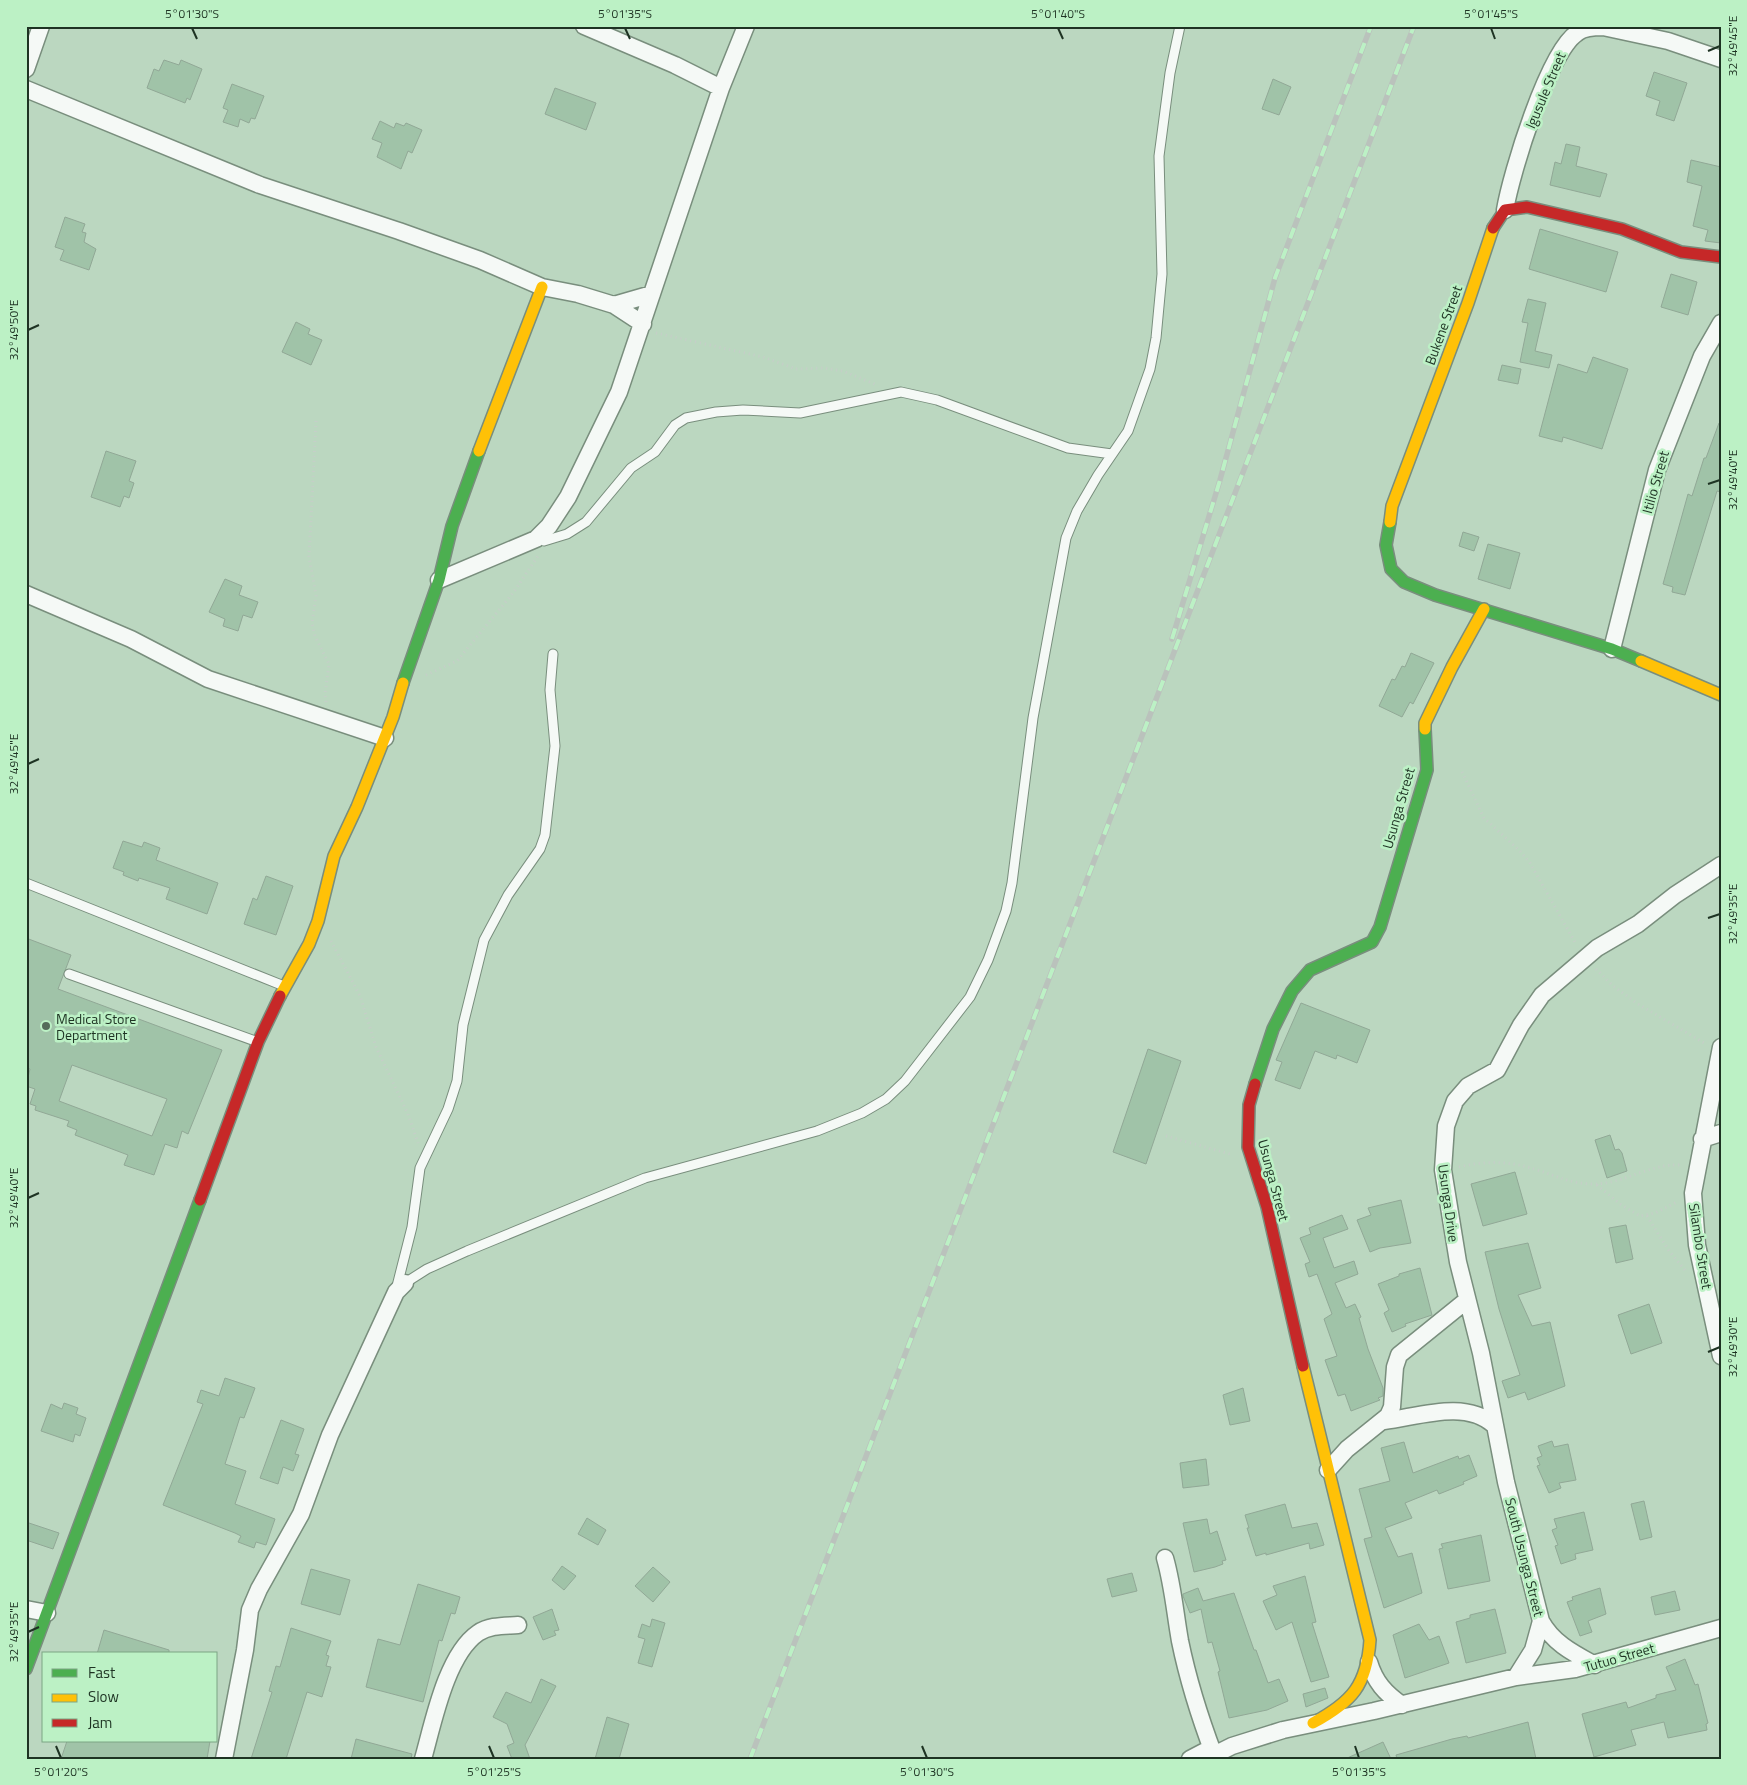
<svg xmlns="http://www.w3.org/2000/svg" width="1747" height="1785" font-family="'Titillium Web',sans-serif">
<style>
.building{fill:#a0c3a8;stroke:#91a896;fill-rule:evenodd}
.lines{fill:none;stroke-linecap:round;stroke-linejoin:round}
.lane-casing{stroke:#798e7d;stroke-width:11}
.street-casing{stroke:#798e7d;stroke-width:19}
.fast-casing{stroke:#798e7d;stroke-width:14}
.slow-casing{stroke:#798e7d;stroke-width:14}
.jam-casing{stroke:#798e7d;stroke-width:14}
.path{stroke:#c6cec8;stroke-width:3;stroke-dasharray:1 4;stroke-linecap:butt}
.lane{stroke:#f5f9f6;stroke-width:9}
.street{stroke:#f5f9f6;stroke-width:16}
.fast{stroke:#4caf50;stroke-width:11}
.slow{stroke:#ffc107;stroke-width:11}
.jam{stroke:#c62828;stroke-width:11}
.rail-casing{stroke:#bac2bc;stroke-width:5.5}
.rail{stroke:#bcf1c5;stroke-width:4;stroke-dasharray:11;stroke-linecap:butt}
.ticks{fill:none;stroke:#1e3323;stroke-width:2}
.poi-dot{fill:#556c5a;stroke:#bcf1c5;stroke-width:2}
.labels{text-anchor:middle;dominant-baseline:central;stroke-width:5;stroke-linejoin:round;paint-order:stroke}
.street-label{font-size:14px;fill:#1e3323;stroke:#bcf1c5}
.poi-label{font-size:14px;fill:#1e3323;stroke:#bcf1c5;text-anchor:start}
.neatline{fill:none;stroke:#1e3323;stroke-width:2}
.ticks-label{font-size:12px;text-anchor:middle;fill:#1e3323}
</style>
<rect width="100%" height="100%" fill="#bbd7c0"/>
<path class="building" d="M164,60L179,65L181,60L202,69L190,100L187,98L185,103L147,88L154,69L159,71Z
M1654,72L1687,83L1674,121L1656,115L1660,101L1646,96Z
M1273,79L1291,87L1279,115L1262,109Z
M232,84L264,96L255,119L251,118L249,123L240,119L238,127L223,122L228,110L223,108Z
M555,88L596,103L586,130L545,114Z
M380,121L394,128L396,123L404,126L406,123L422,130L412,153L408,151L401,169L377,157L382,143L372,139Z
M1566,144L1580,147L1576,166L1607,174L1600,197L1550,185L1555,162L1561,164Z
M1691,160L1721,167V243L1705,241L1708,230L1693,226L1702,186L1687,182Z
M65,217L85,224L82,232L86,233L84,242L96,249L89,270L60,260L64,250L55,247Z
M1540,229L1618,252L1606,292L1529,269Z
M1671,274L1697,282L1688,315L1661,307Z
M1528,299L1546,303L1535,351L1552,355L1549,368L1520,362L1528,323L1522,322Z
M296,322L310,329L308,334L322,340L311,365L282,352Z
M1593,357L1628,369L1602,449L1563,437L1562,442L1539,436L1558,364L1587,373Z
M1502,365L1521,369L1518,384L1498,380Z
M1719,423H1721V492L1717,491L1685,595L1672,592L1673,587L1663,584L1688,494L1692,496L1704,458H1706Z
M106,451L136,461L129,481L134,483L129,498L124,496L120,507L91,497Z
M1463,532L1479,537L1474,551L1459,546Z
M1488,544L1520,553L1510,589L1478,579Z
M225,579L242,586L239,595L258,602L252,618L243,615L238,631L223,626L225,619L209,612Z
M1411,653L1434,663L1413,704L1410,702L1402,717L1379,706L1392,679L1395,680L1402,666L1405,667Z
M123,841L142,847L144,842L160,848L156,860L218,883L207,914L166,899L170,888L139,878L138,881L123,875L124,872L113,868Z
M266,876L293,886L276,935L244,924L253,898L257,900Z
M26,938L71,955L58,989L222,1050L188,1134L182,1131L177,1148L165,1144L154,1175L124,1165L128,1155L75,1135L77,1130L67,1126L69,1121L35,1110L36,1106L30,1104L35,1089L26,1086L30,1069L26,1067ZM72,1065L167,1099L152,1136L59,1101Z
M1301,1003L1370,1030L1357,1063L1337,1055L1336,1059L1315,1051L1300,1089L1275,1080L1282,1062L1276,1060Z
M1148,1049L1181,1061L1146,1164L1113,1152Z
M1610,1135L1615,1150L1619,1149L1622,1153L1627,1171L1607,1178L1595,1140Z
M1515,1172L1527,1214L1483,1226L1471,1184Z
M1401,1200L1411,1243L1380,1248L1370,1252L1357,1220L1371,1215L1368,1208Z
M1342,1215L1348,1229L1323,1238L1334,1268L1354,1261L1358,1274L1335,1283L1346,1308L1355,1304L1361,1317L1359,1318L1368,1349L1383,1388V1396L1378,1398L1380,1400L1351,1411L1345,1394L1338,1396L1325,1360L1337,1356L1324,1319L1332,1314L1317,1274L1309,1277L1305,1264L1310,1262L1300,1238L1311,1234L1309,1228Z
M1626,1225L1633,1259L1616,1263L1609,1228Z
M1528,1243L1541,1288L1518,1295L1532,1326L1550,1322L1565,1386L1528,1400L1525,1392L1508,1398L1502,1381L1520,1375L1499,1309L1485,1252Z
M1420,1268L1432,1315L1405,1324L1406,1326L1392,1332L1384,1313L1389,1310L1378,1284L1399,1276V1274Z
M1649,1304L1662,1343L1631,1354L1618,1315Z
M225,1378L255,1388L244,1418L240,1417L225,1464L246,1471L235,1504L275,1519L266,1545L256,1542L254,1548L238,1542L241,1536L235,1533L163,1505L203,1404L197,1402L201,1390L219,1396Z
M1243,1388L1250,1421L1230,1425L1223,1395Z
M64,1403L78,1408L76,1414L86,1418L80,1436L75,1434L73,1442L41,1431L51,1404L62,1409Z
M281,1420L304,1429L295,1454L299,1455L293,1471L283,1467L278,1484L260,1478Z
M1552,1441L1554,1447L1568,1444L1576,1480L1559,1483L1561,1488L1549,1493L1537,1466L1540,1465L1537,1458L1542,1456L1538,1446Z
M1404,1442L1413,1473L1458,1456L1459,1459L1469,1455L1477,1476L1463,1482L1464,1484L1439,1494L1437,1490L1405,1503L1412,1518L1385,1528L1398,1557L1412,1553L1422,1593L1384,1608L1364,1539L1372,1537L1359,1489L1390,1481L1381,1448Z
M1206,1459L1209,1485L1183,1488L1180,1463Z
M1644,1501L1652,1537L1640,1540L1631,1504Z
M1285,1504L1292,1528L1317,1523L1324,1545L1310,1549L1309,1543L1266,1555V1553L1256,1556L1247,1528H1249L1245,1515Z
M1584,1512L1593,1550L1575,1554L1576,1559L1561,1564L1555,1546L1558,1545L1552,1530L1557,1528L1554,1519Z
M587,1518L606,1530L598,1545L578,1534Z
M1207,1519L1210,1534L1217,1531L1226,1560L1222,1561L1223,1564L1215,1567L1194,1572L1183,1523Z
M26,1522L59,1533L53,1549L26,1540Z
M1481,1535L1490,1581L1448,1589L1439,1549L1443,1548L1441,1544Z
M562,1566L576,1576L564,1590L552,1580Z
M653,1567L670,1582L653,1602L635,1586Z
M311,1569L350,1580L340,1615L301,1604Z
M1132,1573L1137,1591L1112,1597L1107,1579Z
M1305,1576L1316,1622L1312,1623L1329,1677L1311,1682L1292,1622L1276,1630L1263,1601L1277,1595L1273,1586Z
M418,1584L460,1597L455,1614L451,1613L442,1641L439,1640L423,1702L366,1687L378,1639L400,1645Z
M1198,1588L1203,1601L1234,1593L1254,1650H1256L1268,1683L1279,1679L1288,1701L1267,1710L1229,1718L1218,1672L1220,1671L1212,1642L1208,1643L1201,1609L1190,1613L1183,1596V1594Z
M1600,1588L1606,1614L1588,1621L1592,1632L1580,1636L1567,1602L1573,1600L1572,1597Z
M1675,1591L1680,1610L1655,1615L1651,1597Z
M552,1609L559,1630L554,1631L556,1635L543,1640L533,1617Z
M1495,1609L1506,1653L1466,1663L1456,1622L1470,1618V1615Z
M652,1619L665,1623L652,1667L638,1663L645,1639L638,1637L642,1624L650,1627Z
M1419,1624L1429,1640L1439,1636L1449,1663L1405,1678L1393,1635Z
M291,1628L331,1641L326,1655L329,1656L326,1666L331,1667L322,1697L307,1692L286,1759H251L272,1692L269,1691L276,1666L280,1667Z
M104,1630L169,1650V1654H97Z
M1685,1659L1695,1685L1698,1684L1708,1723L1706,1724L1707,1730L1668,1738L1664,1722L1631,1730L1636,1745L1594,1757L1582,1714L1626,1702L1628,1708L1656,1698V1695L1676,1690L1666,1667Z
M541,1679L556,1686L525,1745L530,1759H512L507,1746L514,1743L507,1724L493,1717L506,1692L531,1703Z
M1325,1688L1328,1698L1306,1707L1303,1694Z
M607,1717L629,1724L619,1759H595Z
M1528,1722L1536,1759H1397L1396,1755L1452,1739L1467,1736L1468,1738Z
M356,1739L412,1754L411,1759H351Z
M67,1741H210L207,1759H61Z
M1383,1742L1391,1759H1345Z"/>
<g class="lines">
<g class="lane-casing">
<path id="lane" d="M544,541L567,534L586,522L631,468L655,452L675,425L686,418L716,412L743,410L800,413L901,392L937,400L1068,448L1112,454
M26,883L284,986
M69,974L258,1042
M405,1283L427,1269L467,1251L645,1178L817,1131L862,1113L886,1099L905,1081L970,997L988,960L1006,911L1012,883L1033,718L1066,538L1077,511L1098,475L1128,431L1150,369L1156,338L1162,274L1159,156L1170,73L1180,26
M396,1290L412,1227L420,1168L448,1109L457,1081L463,1025L484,940L508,895L540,849L545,835L555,746L550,690L553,654"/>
</g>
<g class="street-casing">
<path id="street" d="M584,26L675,65L721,88
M26,69L41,26
M26,89L260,185L399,231L480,260L542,287L578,294L614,305L643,324
M1505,210C1511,174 1548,52 1577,33C1584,27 1594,27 1603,27L1668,41L1721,59
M614,305L652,294
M439,580L536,539L549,526L568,497L619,392L721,88L746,26
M26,594L131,639L208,679L385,738
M1612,649L1657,470L1702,356L1721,323
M1721,1047L1693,1193L1697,1245L1721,1356
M1702,1139L1721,1133
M1384,1421C1418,1417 1465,1399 1494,1425
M1328,1470L1347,1449L1388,1416L1392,1407L1395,1367L1399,1355L1467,1300
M1165,1558C1173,1586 1175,1613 1180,1641C1188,1680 1200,1718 1214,1755
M26,1609L47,1613
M1369,1662C1375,1682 1385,1693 1402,1705
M1595,1665C1573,1653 1553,1643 1541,1621L1506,1482L1481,1353L1458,1262L1443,1170L1446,1126L1455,1101L1468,1086L1497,1070L1521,1025L1542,995L1597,948L1638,924L1675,895L1721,865
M1516,1677L1533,1650L1541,1621
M224,1759L245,1650L250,1610L259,1589L301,1514L330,1435L396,1292L405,1283
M423,1759C433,1724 446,1655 478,1633C490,1625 504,1626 518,1625
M1190,1759L1211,1748
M1211,1759L1214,1755L1232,1746L1283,1730L1374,1711L1516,1677L1575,1669L1721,1628"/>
</g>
<g class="fast-casing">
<path id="fast" d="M1390,522L1386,545L1391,569L1404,582L1435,595L1612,649L1641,661
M403,683L439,580L452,526L479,451
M1255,1084L1273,1029L1292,991L1310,970L1372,942L1380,927L1427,770L1425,729
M26,1669L200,1200"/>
</g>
<g class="slow-casing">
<path id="slow" d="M479,451L542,287
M1390,522L1392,506L1468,303L1493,228
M1641,661L1721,695
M1425,729V723L1452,667L1484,609
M280,996L309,944L318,921L334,856L357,807L393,717L403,683
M1303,1366L1370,1640C1367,1685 1352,1702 1313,1723"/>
</g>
<g class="jam-casing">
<path id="jam" d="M1493,228L1505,210L1527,207L1622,229L1681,252L1721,257
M1255,1084L1249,1105L1248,1147L1267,1207L1303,1366
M200,1200L258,1042L280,996"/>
</g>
<path class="path" d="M656,333L763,357L796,369L824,368L843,371L877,385
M316,421L309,556L316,596L312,623L315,636L329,664L325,694L326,702
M426,675L457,661L513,593L538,556
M1462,772L1484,818L1520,851L1530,863L1576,944
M331,941L360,996L376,1047L408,1114L418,1143
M1596,969L1612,985L1638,1004L1706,1044
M1166,1136L1230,1154
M1459,1167C1483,1161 1508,1161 1531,1168C1552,1174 1570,1184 1593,1184C1624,1184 1650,1163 1682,1165
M1597,1185L1620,1204L1640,1216L1655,1213L1677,1202
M1647,1216L1669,1251L1685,1270"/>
<use href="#lane" class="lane"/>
<use href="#street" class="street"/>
<use href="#fast" class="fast"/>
<use href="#slow" class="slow"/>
<use href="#jam" class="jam"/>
<g class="rail-casing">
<path id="rail" d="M1172,639L1220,480L1275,278L1371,26
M750,1759L1414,26"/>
</g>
<use href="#rail" class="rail"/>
</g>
<path class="ticks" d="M192,28L197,39M625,28L630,39M1058,28L1063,39M1491,28L1495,39M1708,51L1720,46M28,330L39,325M1708,484L1720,480M28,764L39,759M1708,918L1720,914M28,1198L39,1193M1708,1352L1720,1347M28,1632L39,1627M56,1746L61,1758M489,1746L494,1758M922,1746L927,1758M1355,1746L1359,1758"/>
<circle class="poi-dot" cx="46" cy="1026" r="5"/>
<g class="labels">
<g class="street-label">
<text transform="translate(1545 90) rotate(-67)">Igusule Street</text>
<text transform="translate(1443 325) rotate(-70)">Bukene Street</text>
<text transform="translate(1655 482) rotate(-74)">Itilio Street</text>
<text transform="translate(1398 808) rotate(-74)">Usunga Street</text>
<text transform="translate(1274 1180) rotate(75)">Usunga Street</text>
<text transform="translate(1449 1203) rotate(82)">Usunga Drive</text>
<text transform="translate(1701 1246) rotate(81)">Silambo Street</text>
<text transform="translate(1525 1557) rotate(76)">South Usunga Street</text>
<text transform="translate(1619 1657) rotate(-16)">Tutuo Street</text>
</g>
<g class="poi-label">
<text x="56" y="1018">Medical Store<tspan x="56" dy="16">Department</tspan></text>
</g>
</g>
<rect width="1747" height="1785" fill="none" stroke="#bcf1c5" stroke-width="55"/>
<rect x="42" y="1652" width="175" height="90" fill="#bcf1c5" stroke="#7da584"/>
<rect x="52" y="1669" width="25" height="8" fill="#4caf50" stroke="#7da584"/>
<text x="88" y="1678" font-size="15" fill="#1e3323">Fast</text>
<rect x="52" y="1694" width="25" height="8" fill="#ffc107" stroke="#7da584"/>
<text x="88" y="1702" font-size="15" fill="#1e3323">Slow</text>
<rect x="52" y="1719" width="25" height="8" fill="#c62828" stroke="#7da584"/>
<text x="88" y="1728" font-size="15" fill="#1e3323">Jam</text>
<rect x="28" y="28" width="1692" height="1730" class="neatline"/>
<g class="ticks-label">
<text x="192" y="18">5°01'30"S</text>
<text x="625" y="18">5°01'35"S</text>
<text x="1058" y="18">5°01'40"S</text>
<text x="1491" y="18">5°01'45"S</text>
<text transform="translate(1733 46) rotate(-90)" y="4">32°49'45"E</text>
<text transform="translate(14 330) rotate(-90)" y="4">32°49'50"E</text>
<text transform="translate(1733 480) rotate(-90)" y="4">32°49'40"E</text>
<text transform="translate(14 764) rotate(-90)" y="4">32°49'45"E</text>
<text transform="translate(1733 914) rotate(-90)" y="4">32°49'35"E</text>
<text transform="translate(14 1198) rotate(-90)" y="4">32°49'40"E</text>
<text transform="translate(1733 1347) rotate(-90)" y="4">32°49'30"E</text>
<text transform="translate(14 1632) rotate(-90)" y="4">32°49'35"E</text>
<text x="61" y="1776">5°01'20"S</text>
<text x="494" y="1776">5°01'25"S</text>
<text x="927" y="1776">5°01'30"S</text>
<text x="1359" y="1776">5°01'35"S</text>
</g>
</svg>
